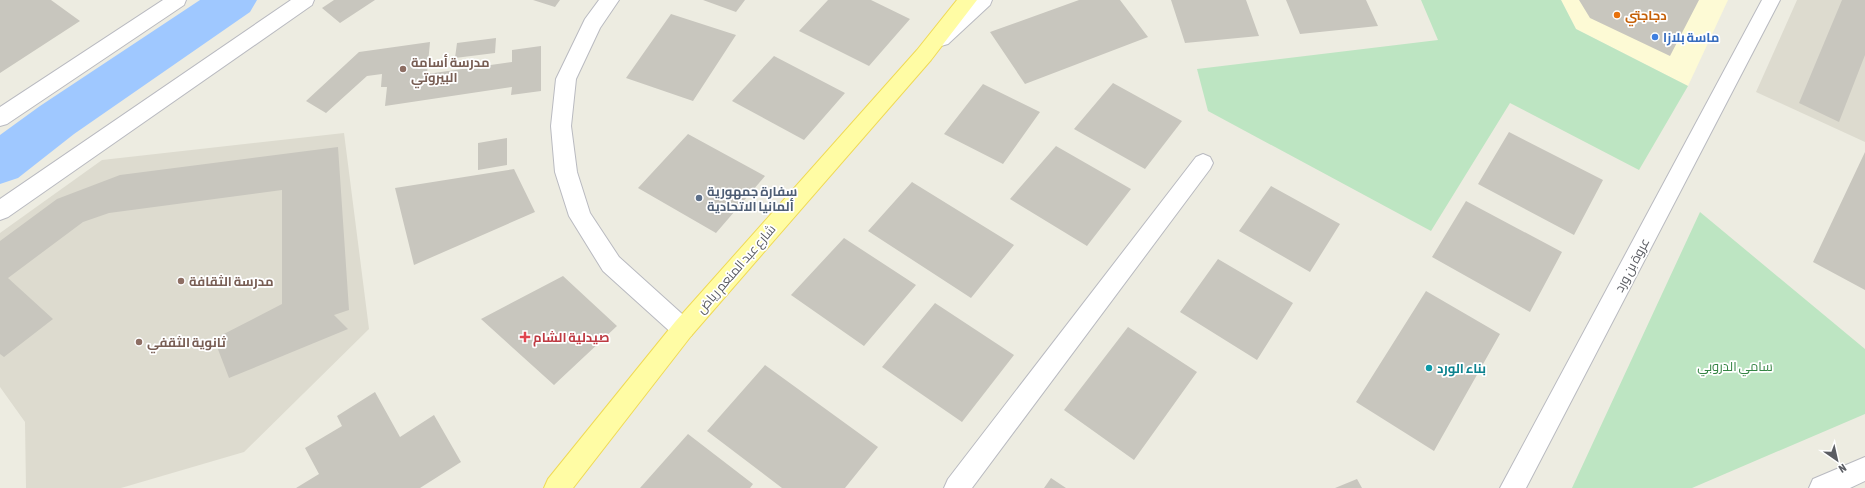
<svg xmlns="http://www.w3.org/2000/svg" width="1865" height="488" font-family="'Asap Condensed',Cairo,sans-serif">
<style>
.commercial{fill:#fdfad5}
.education{fill:#dddbcf}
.green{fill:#bde5c2}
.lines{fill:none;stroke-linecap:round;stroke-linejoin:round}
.river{fill:#9fc8ff;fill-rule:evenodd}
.building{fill:#c8c6be}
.minor-casing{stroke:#b9bac0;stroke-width:2}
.major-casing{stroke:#f0da56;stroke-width:2}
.minor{fill:#fff;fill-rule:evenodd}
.major{fill:#fffca4;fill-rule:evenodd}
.food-dot{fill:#e8710a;stroke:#fff;stroke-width:1.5}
.shop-dot{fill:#3f7fe0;stroke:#fff;stroke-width:1.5}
.education-dot{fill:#8d6e63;stroke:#fff;stroke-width:1.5}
.service-dot{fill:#5c6f8a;stroke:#fff;stroke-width:1.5}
.health-dot{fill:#e0444e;stroke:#fff;stroke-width:1.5}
.culture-dot{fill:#0f9aa8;stroke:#fff;stroke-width:1.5}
.labels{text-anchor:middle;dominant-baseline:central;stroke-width:3.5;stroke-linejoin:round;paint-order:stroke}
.food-label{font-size:13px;font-weight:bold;fill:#c56008;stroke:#fff;text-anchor:start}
.shop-label{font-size:13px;font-weight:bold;fill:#366cbe;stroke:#fff;text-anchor:start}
.education-label{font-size:13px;font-weight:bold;fill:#785e54;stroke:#fff;text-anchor:start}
.service-label{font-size:13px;font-weight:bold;fill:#4e5e75;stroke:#fff;text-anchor:start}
.street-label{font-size:13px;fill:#5a5c62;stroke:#fff}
.health-label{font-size:13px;font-weight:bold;fill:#be3a42;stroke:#fff;text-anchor:start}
.park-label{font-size:13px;fill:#358544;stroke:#fff}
.culture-label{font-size:13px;font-weight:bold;fill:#0d838f;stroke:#fff;text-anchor:start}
</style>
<rect width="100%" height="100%" fill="#edece1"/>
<path class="commercial" d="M1561,0H1728L1688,86L1576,29Z"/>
<path class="education" d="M1797,0H1865V142L1756,92Z
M344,133L369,329L244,452L121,488H26L25,422L0,387V233L102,160Z"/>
<path class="green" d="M1421,0H1561L1576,29L1688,86L1639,170L1510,103L1431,231L1208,111L1197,69L1438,40Z
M1700,212L1865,349V414L1692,488H1572Z"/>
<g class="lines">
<path class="river" d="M200,0H257L250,12L74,134L18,178L0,184V135L40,106Z"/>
</g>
<path class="building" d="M0,0H51L80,21L0,73Z
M334,0H375L340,23L322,8Z
M533,0H560L555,7Z
M703,0H745L736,12Z
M828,0H871L910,19L869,66L799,31Z
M1079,0H1120L1148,37L1025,84L990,32Z
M1171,0H1246L1259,36L1185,43Z
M1286,0H1366L1378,26L1300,34Z
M1579,0H1699L1670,56L1590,18Z
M1842,0H1865V55L1839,122L1799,103Z
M671,14L736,35L693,101L626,78Z
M496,38L495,53L455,58L457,43Z
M430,42L427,74L512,62V50L541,46V91L511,95L512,87L385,106L387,87H381L382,74L367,76L326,113L306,101L359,52Z
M774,56L845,93L804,140L732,101Z
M1113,83L1182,121L1145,169L1074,129Z
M983,84L1040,112L1003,164L944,134Z
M1509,132L1603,180L1574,235L1478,184Z
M688,134L765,176L716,233L638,188Z
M507,138V165L478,170V143Z
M1056,146L1131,189L1087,246L1010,199Z
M338,147L349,310L334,315L348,329L229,378L214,339L282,304V190L109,213L83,222L8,278L53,319L4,357L0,354V241L57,199L120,175Z
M1865,152V290L1813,262Z
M514,169L535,212L414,265L395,188Z
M912,182L1014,245L971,298L868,231Z
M1271,186L1340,224L1310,272L1239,231Z
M1466,201L1562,252L1530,312L1432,257Z
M844,238L916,285L864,346L791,295Z
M1218,259L1293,303L1257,360L1180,312Z
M563,276L617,326L554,385L481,319Z
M1426,291L1500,334L1434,451L1356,402Z
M935,303L1014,355L962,422L882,367Z
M1128,327L1197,372L1134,460L1064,410Z
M765,365L878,447L845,488H782L707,431Z
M375,392L400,437L434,415L461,462L420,488H296L319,474L305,448L342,426L337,416Z
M688,434L753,484L750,488H640Z
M1051,478L1066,488H1044Z
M1357,479L1362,488H1335Z"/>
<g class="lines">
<g class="minor-casing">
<path id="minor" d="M163,0H186L184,5L7,124L0,126V107Z
M291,0H314L312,5L8,217L0,220V199Z
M599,0H619L600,28L576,79L571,126L577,172L590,213L619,257L691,322L695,329L691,336L683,339L675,336L603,271L569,216L555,172L551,126L556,79L585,19Z
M971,0H992L990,5L948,44L941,46L934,44L931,39L934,34Z
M1762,0H1780L1526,488H1500Z
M1203,154L1210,157L1213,163L1210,169L972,488H944L948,479L1196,157Z
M1865,457V481L1850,488H1809L1813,479Z"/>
</g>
<g class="major-casing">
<path id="major" d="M957,0H977L931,60L691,336L573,488H544L548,479L675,322L917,50Z"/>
</g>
<use href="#minor" class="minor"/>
<use href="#major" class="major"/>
</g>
<circle class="food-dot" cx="1617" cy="15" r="4"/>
<circle class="shop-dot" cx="1655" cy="37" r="4"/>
<g class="education-dot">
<circle cx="403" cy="69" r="4"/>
<circle cx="181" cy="281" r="4"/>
<circle cx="139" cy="342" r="4"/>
</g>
<circle class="service-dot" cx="699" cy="198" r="4"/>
<path class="health-dot" d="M523 331h4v4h4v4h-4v4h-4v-4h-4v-4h4z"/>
<circle class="culture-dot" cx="1429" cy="368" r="4"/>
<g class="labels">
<g class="food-label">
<text x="1625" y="15">دجاجتي</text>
</g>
<g class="shop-label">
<text x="1663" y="37">ماسة بلازا</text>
</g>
<g class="education-label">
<text x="411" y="62">مدرسة أسامة<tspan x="411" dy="15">البيروتي</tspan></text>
<text x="189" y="281">مدرسة الثقافة</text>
<text x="147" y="342">ثانوية الثقفي</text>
</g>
<g class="service-label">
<text x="707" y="191">سفارة جمهورية<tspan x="707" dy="15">ألمانيا الاتحادية</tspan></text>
</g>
<g class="street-label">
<text transform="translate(1632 265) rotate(-62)">عروة بن ورد</text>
<text transform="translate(736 269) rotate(-49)">شارع عبد المنعم رياض</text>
</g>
<g class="health-label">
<text x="533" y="337">صيدلية الشام</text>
</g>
<g class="park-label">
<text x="1735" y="366">سامي الدروبي</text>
</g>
<g class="culture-label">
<text x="1437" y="368">بناء الورد</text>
</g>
</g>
<g transform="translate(1837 460) rotate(146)" stroke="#ffffff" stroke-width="3" paint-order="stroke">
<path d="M0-3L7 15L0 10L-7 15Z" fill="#5a5c62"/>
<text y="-6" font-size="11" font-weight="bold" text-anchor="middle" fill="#5a5c62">N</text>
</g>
</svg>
